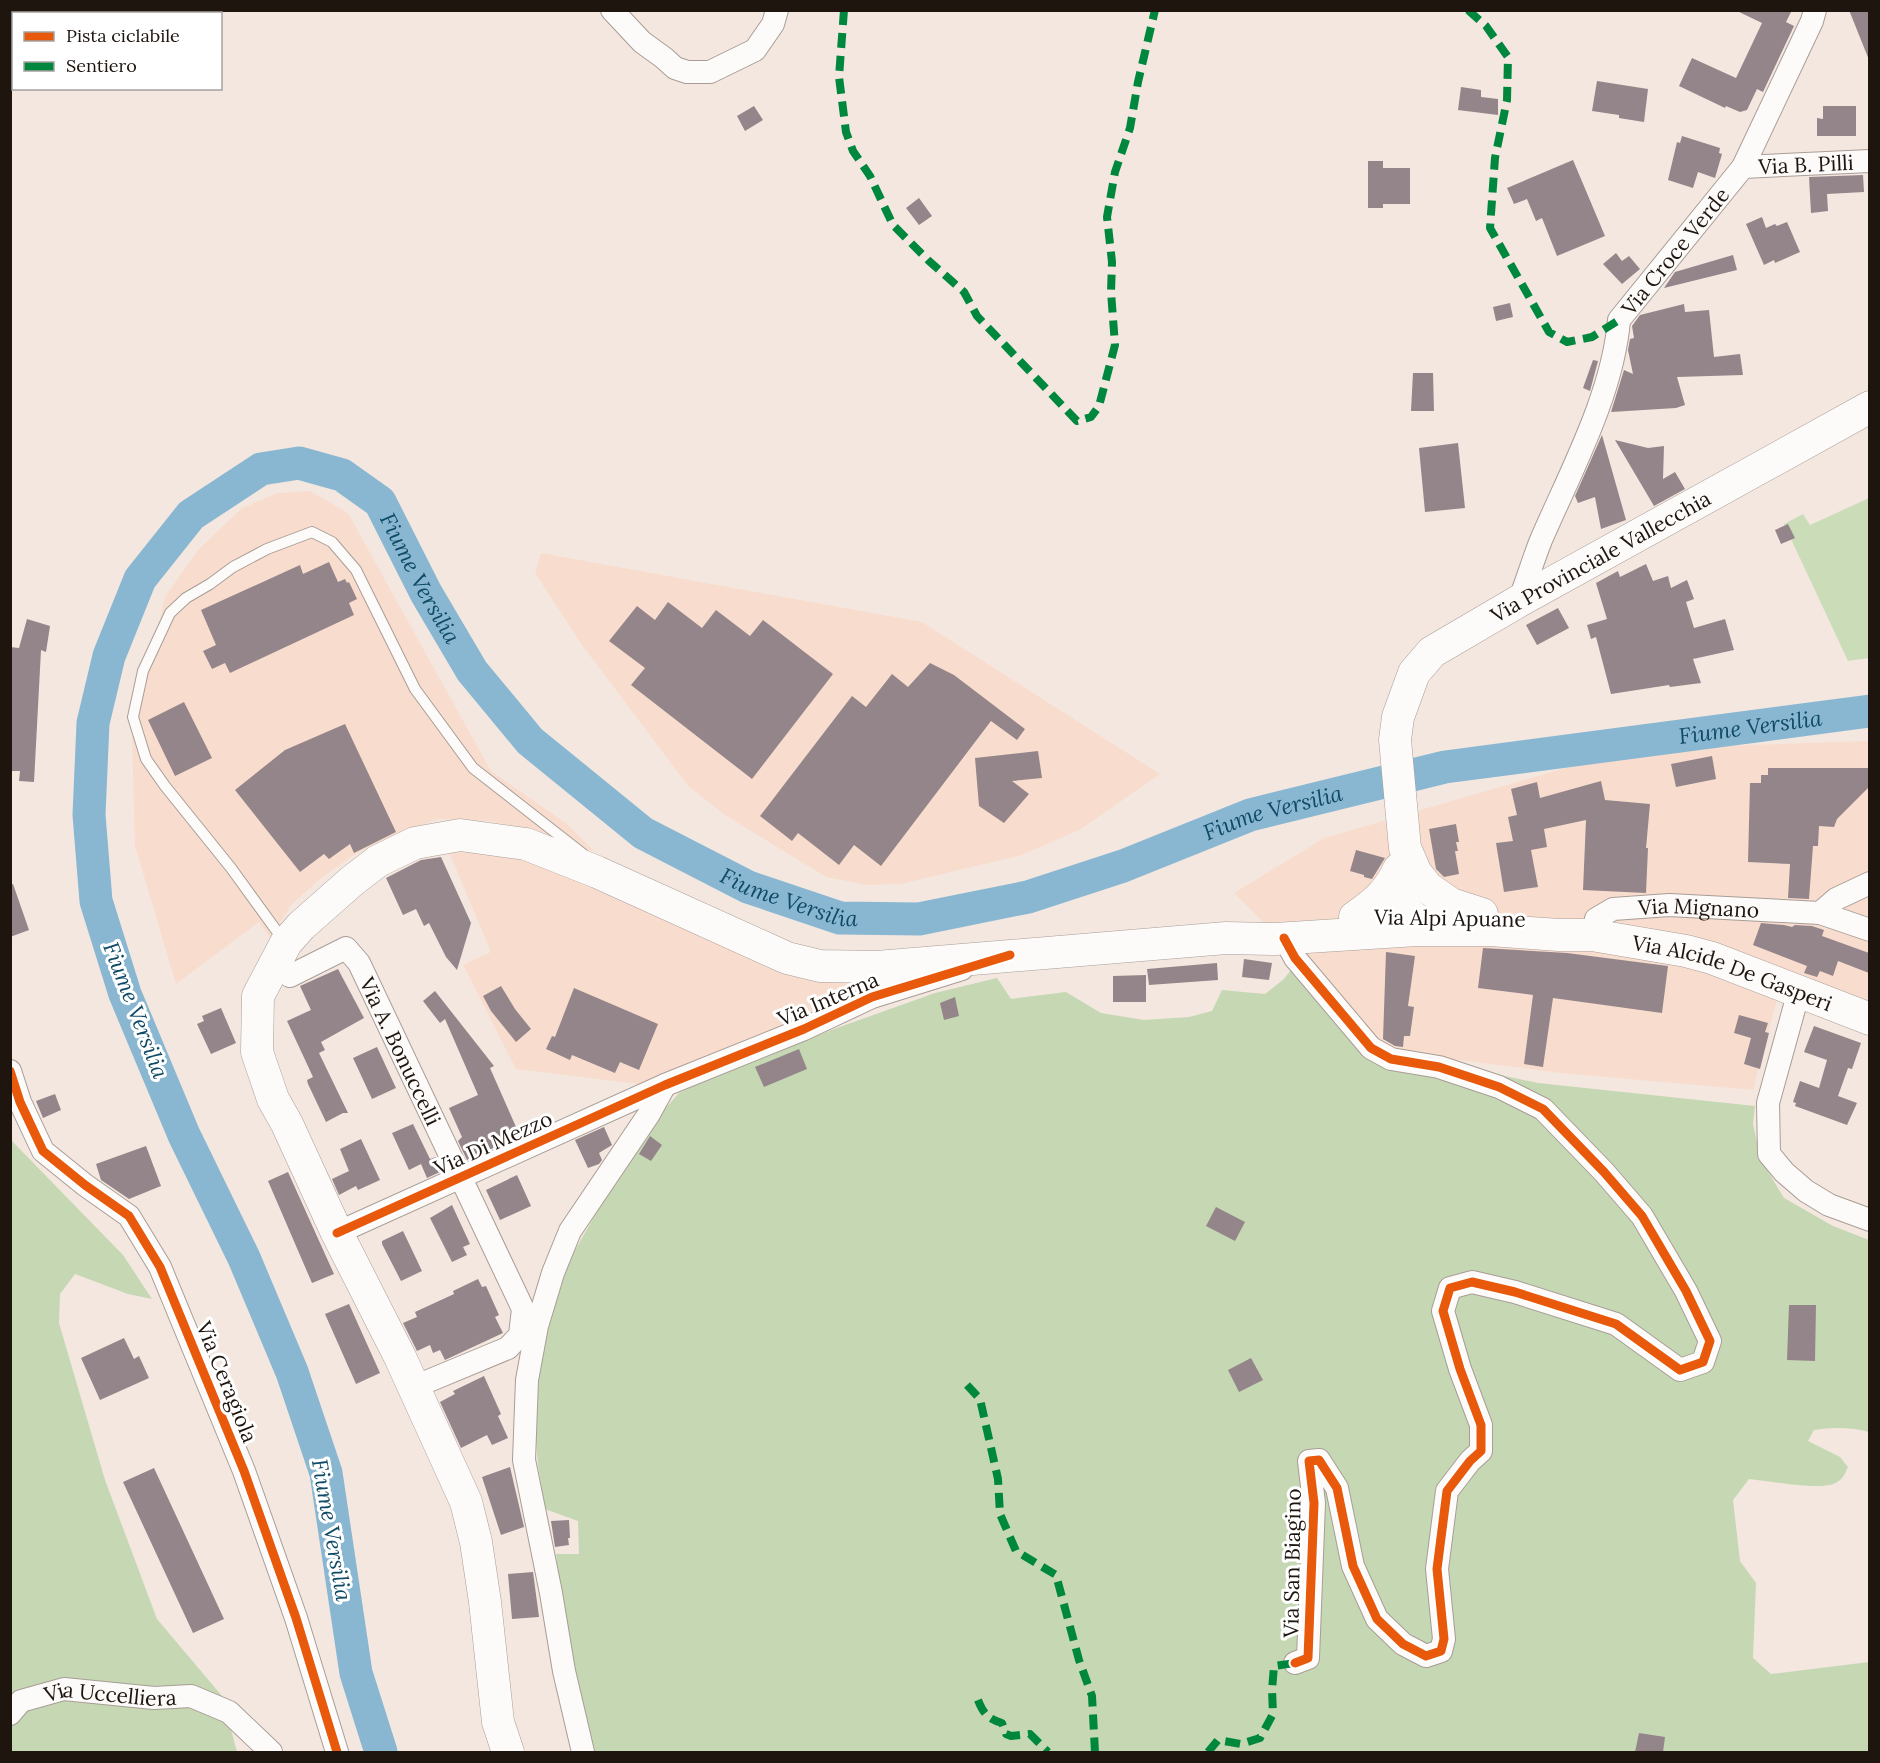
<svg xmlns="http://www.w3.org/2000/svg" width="1880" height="1763" font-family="Lora,serif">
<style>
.built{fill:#f8ddce}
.green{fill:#cbddb8}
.forest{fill:#c5d8b3}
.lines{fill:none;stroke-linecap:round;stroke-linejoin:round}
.river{stroke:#89b7d2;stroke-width:33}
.building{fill:#93858a}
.lane-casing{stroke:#a89d96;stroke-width:12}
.street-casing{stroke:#a89d96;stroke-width:24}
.secondary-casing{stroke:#a89d96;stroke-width:33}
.lane{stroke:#fdfbfa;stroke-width:10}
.street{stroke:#fdfbfa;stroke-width:22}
.secondary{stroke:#fdfbfa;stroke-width:32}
.quiet{stroke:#00873e;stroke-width:8;stroke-dasharray:15 8;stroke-linecap:butt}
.cycleway-casing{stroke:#fff;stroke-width:13}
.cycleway{stroke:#e8590c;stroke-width:9}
.labels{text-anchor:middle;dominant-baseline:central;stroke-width:6;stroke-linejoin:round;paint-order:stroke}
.street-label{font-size:21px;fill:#1f150f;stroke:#fff}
.water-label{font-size:22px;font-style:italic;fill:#0f4a66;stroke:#fff}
</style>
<rect width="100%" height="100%" fill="#f4e7df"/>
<path class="built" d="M310,491L348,513L491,771L567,824L595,852L538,832L490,821L439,819L396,834L354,855L319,880L291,905L270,938L259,922L176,984L135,846L132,738L165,597L198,550L242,508L278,493Z
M541,553L922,622L1160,774L1081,829L1022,855L901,884L866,885L826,877L725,815L688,786L582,645L535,573Z
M1869,741V1005L1784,973L1753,1090L1560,1073L1382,1050L1300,958L1234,893L1324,838L1631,749Z
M449,852L482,853L522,859L789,970L885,983L646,1085L516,1069L463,965L491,952Z"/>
<path class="green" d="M1869,498V658L1848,661L1784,524L1803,514L1810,525Z"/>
<path class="forest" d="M1300,958L1382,1050L1538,1083L1755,1106L1753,1124L1761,1160L1784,1198L1833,1226L1869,1240V1432C1853,1427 1831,1427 1814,1430L1808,1441L1840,1457L1848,1467C1845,1474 1842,1481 1833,1484C1816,1490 1769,1481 1749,1479L1733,1500L1740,1561L1756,1583L1753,1658L1771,1674L1869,1662V1752H592L571,1682L556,1554H579L578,1521L545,1509L538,1465L533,1402L542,1338L566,1266L607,1194L655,1120L679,1093L721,1072L834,1029L935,993L997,978L1011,999L1066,992L1101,1013L1144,1020L1189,1017L1212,1011L1222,990L1265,994L1284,979Z
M10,1139L123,1255L152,1299L128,1294L75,1274L60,1294L59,1323L105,1480L157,1619L222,1696L237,1752H11Z"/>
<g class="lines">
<path class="river" id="s1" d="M381,1752L356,1673L326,1473L292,1372L244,1258L184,1135L125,994L96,901L89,815L93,723L109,656L140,579L191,515L261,469L299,463L342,475L380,502L426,593L472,671L530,741L643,833L748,887L840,918L919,919L1028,897L1123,866L1250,815L1445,767L1870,711"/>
</g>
<path class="building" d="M1735,10H1792L1786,22L1794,26L1763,92L1757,89L1747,110L1740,112L1726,106L1725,108L1679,86L1692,58L1736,78L1762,23Z
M1849,10H1869V60Z
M1597,81L1648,89L1644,122L1619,118V115L1592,111Z
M1461,87L1481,90V97L1498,99V115L1458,110Z
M754,106L763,120L745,131L737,116Z
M1823,106H1856V136H1817V118L1823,119Z
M1682,136L1720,148L1719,153L1722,154L1715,178L1698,172L1693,188L1668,180L1677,142L1680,143Z
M1573,160L1605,236L1557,256L1542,218L1536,221L1527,199L1514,204L1507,188Z
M1368,161H1383V168H1410V204H1383V208H1368Z
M1863,175L1864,192L1827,194L1828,211L1811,213L1809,177Z
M919,198L932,216L919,225L906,208Z
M1762,217L1766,228L1775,224L1777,226L1787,222L1800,252L1775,263L1774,260L1764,265L1746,224Z
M1616,253L1622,261L1629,256L1640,269L1622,284L1603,264Z
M1733,255L1737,270L1664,288L1675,272Z
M1510,303L1513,317L1496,321L1493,307Z
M1684,304L1685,312L1709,310L1714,357L1740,354L1743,375L1677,377L1685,405L1676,408L1611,412L1624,370L1633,374L1628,350L1630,339L1634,338L1632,326L1640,315Z
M1593,360L1598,361L1590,391L1583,388Z
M1413,373H1433L1434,411H1411Z
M1602,435L1626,520L1601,529L1595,497L1578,503L1575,496Z
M1615,440L1648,448L1664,446L1663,479L1675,472L1685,489L1654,506Z
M1458,443L1465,508L1425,512L1419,448Z
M1788,524L1795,538L1781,544L1775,530Z
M329,562L338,582L345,579L347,583L349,582L357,599L349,603L354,615L230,673L225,663L212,669L203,651L216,645L201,610L300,565L303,574Z
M1646,564L1653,581L1668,576L1671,588L1687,580L1694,599L1686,602L1694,628L1725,619L1734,650L1693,659L1701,683L1670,687L1669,685L1611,694L1596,637L1591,639L1587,625L1607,619L1596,583L1618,571L1620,577Z
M668,602L702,628L716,610L750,636L763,620L833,674L752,779L631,685L645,668L609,641L637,606L655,620Z
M1558,608L1569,628L1537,645L1526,625Z
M27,619L50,626L46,652L41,650L34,782L19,781L20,771H10V647L19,648Z
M930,663L954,675L1025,729L1017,740L991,721L881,866L854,845L839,865L798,833L792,841L760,816L852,696L866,707L892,674L908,687Z
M184,702L212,758L175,776L148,720Z
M345,724L396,832L354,853L350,844L329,859L324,854L300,872L235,790L285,750Z
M1038,751L1042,778L1012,781L1029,794L1004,823L979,806L975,758Z
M1712,756L1716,779L1676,787L1671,764Z
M1768,768H1869V787L1837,819L1834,827L1819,826L1818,846H1813L1809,899L1788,898L1790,864L1748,862L1750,783H1761V775H1768Z
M1601,781L1605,800L1650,804L1646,848H1648L1646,893L1583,890L1586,820L1544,829L1547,847L1531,850L1538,887L1504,892L1496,843L1513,841L1508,817L1517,815L1511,789L1537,782L1540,798Z
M1456,824L1459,842H1456L1458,851H1455L1459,874L1444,877L1436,869L1429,829Z
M1356,850L1385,858L1372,879L1364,877V875L1350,871Z
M441,857L471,923L457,970L446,957L429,923L424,926L416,909L403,915L386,878L421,860Z
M13,884L29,930L10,937V885Z
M1761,923L1784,925L1792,927L1795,925L1812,926L1824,930L1822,936L1869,953V973L1838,961L1833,976L1820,971L1817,977L1804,973L1807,966L1753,945Z
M1483,948L1567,953L1668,966L1662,1013L1553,998L1543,1067L1524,1064L1533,995L1478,988Z
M1386,952L1415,956L1408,1006L1414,1007L1410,1036H1404L1403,1047L1395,1046L1383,1039Z
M1244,959L1272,963L1269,980L1242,977Z
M1217,963L1218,980L1149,985L1147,969Z
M338,969L364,1018L321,1042L325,1050L319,1053L348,1113H343L326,1122L308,1084L307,1080L313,1077L287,1021L311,1010L300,986Z
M1146,975V1002H1113V976Z
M501,986L515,1009L531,1029L516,1042L491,1011L483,996Z
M574,988L658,1024L639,1070L620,1062L615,1073L572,1055L570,1060L546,1049L552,1036L555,1037Z
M435,991L494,1066L490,1068L520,1136L467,1160L458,1141L462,1137L449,1108L478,1095L445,1019L440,1023L423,1001Z
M955,997L959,1016L944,1020L940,1003Z
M221,1008L236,1043L211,1054L197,1024L204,1021L202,1016Z
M1739,1015L1768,1023L1765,1032L1769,1033L1760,1069L1744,1064L1751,1038L1734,1033Z
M1814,1026L1861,1043L1852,1069L1848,1068L1838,1096L1857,1103L1847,1125L1795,1106L1796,1103L1793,1102L1800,1081L1819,1088L1827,1060L1804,1052Z
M377,1047L396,1088L372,1099L353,1058Z
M799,1049L807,1069L764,1087L755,1067Z
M55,1094L61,1110L43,1118L36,1101Z
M413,1124L430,1159L436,1157L442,1171L427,1178L421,1164L409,1170L392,1133Z
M604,1127L612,1145L599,1153L602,1160L599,1164L588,1168L575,1140Z
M650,1136L662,1145L651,1161L639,1154Z
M361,1139L380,1180L358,1190L356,1186L339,1195L332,1179L349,1171L340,1149Z
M146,1146L161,1186L129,1199L101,1180L96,1164Z
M288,1172L334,1274L312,1283L268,1181Z
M517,1175L531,1206L500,1220L486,1190Z
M452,1205L470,1244L463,1247L467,1255L452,1262L430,1218Z
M1216,1207L1245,1222L1235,1241L1206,1226Z
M403,1231L422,1271L401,1281L382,1244V1241Z
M478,1279L482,1287L486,1286L499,1315L495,1317L503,1333L445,1360L440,1350L433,1353L430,1345L417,1351L403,1323L417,1317L415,1312L454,1294L453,1291Z
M349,1304L380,1373L356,1384L325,1314Z
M1789,1305H1816L1815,1361L1787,1360Z
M124,1338L134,1359L139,1356L149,1378L100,1400L81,1358Z
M1251,1358L1263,1380L1239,1392L1228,1370Z
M484,1376L501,1414L498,1416L508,1438L492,1445L487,1435L461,1448L440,1402L455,1394L453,1391Z
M510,1467L524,1527L501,1535L482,1477Z
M154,1468L224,1619L193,1633L123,1482Z
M569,1520L570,1538H568L569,1545L555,1547L551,1521Z
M533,1572L539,1617L512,1619L508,1574Z
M1639,1733L1665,1737L1663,1752H1635Z"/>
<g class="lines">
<g class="lane-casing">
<path id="lane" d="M284,941L231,868L165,786L146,759L133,717L143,671L170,613L186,598L210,584L233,567L267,549L312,532L332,542L356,570L415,689L473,768L583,854"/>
</g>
<g class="street-casing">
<g id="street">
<path d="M612,10L642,42L664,58L675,68L687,72H710L755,50L773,24L777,10"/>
<path id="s2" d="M1743,167L1870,161"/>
<path id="s3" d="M1519,601C1527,581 1533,560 1541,540C1570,473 1613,394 1619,320L1743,167L1812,21L1815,10"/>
<path d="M1820,913L1870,930"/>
<path id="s4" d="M1592,935L1596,919L1613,909L1669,905L1820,913L1836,899L1870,883"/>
<path d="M1284,938L1295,958L1371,1048L1391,1059L1439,1067L1499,1087L1543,1109L1604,1172L1642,1216L1686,1291L1710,1341L1703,1362L1680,1370L1616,1324L1515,1292L1472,1282L1450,1288L1443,1311L1460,1369L1481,1425V1451L1470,1461L1447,1491L1437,1569L1444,1639L1441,1651L1426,1656L1403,1644L1377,1619L1353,1566L1337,1488L1319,1460L1309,1461L1314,1503L1308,1658L1295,1663"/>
<path id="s5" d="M290,976L346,948L359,963L523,1309L520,1335L508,1348L426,1382L415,1392"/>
<path d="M1799,991L1768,1103L1769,1154L1784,1172L1806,1191L1829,1205L1870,1220"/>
<path d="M10,1071L20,1102L43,1151L85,1185L129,1216L160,1267L244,1471L296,1618L337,1752"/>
<path d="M337,1233L665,1085L804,1029L872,997L962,969"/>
<path id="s6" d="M10,1714L21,1701L64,1689L154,1698L191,1696L229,1712L271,1752"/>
<path d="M583,1752L564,1671L551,1593L524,1460L527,1380L537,1326L553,1273L570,1231L649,1114L665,1085"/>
</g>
</g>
<g class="secondary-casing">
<g id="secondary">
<path d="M1391,885C1398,899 1406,917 1423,922C1429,924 1437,922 1443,922"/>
<path id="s7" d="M1482,914L1451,904L1428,888L1416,873L1405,848L1395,740L1398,717L1414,673L1432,652L1519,601L1870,407"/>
<path d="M1355,917C1376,903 1388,892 1399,869"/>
<path id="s8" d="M508,1752L498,1722L485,1602L476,1542L466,1502L400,1357L337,1233L287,1124L273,1099L257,1052L258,996L286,943L301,926L352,881L378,861L415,843L460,835L526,844L597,872L787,958L820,966L877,967L1226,938L1275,939L1417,930H1490L1559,935H1592L1686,951L1712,958L1870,1019"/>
</g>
</g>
<use href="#lane" class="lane"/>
<use href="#street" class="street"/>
<use href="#secondary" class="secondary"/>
<path class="quiet" d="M844,10L839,77L846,132L853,151L870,176L893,225L929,261L964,292L977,316L1077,421L1091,417L1099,406L1115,345L1111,292L1112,262L1107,217L1115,172L1130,128L1138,82L1155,10
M1468,10L1486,26L1508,57L1507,100L1495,158L1490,228L1549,332L1567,342L1592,337L1619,320
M967,1385L980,1399L998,1479L1000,1514L1016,1551L1056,1575L1079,1660L1092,1696L1095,1752
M978,1700C983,1713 988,1719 1002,1723L1006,1734L1011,1736L1030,1734L1048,1752
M1208,1752L1218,1740L1241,1744L1260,1738L1273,1714L1272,1690L1274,1666L1295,1663"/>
<g class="cycleway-casing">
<path id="cycleway" d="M1284,938L1295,958L1371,1048L1391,1059L1439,1067L1499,1087L1543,1109L1604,1172L1642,1216L1686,1291L1710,1341L1703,1362L1680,1370L1616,1324L1515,1292L1472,1282L1450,1288L1443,1311L1460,1369L1481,1425V1451L1470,1461L1447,1491L1437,1569L1444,1639L1441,1651L1426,1656L1403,1644L1377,1619L1353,1566L1337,1488L1319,1460L1309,1461L1314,1503L1308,1658L1295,1663
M10,1071L20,1102L43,1151L85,1185L129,1216L160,1267L244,1471L296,1618L337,1752
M337,1233L665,1085L804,1029L872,997L1010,955"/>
</g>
<use href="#cycleway" class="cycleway"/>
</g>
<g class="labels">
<g class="street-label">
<text stroke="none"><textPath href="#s2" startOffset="63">Via B. Pilli</textPath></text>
<text stroke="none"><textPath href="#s3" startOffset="388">Via Croce Verde</textPath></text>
<text stroke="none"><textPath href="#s7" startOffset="507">Via Provinciale Vallecchia</textPath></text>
<text stroke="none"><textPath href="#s4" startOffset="122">Via Mignano</textPath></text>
<text transform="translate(1450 918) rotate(1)">Via Alpi Apuane</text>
<text stroke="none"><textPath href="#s8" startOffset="2382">Via Alcide De Gasperi</textPath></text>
<text transform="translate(828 999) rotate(-23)">Via Interna</text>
<text stroke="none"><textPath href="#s5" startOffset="180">Via A. Bonuccelli</textPath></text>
<text transform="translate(493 1143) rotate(-24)">Via Di Mezzo</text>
<text transform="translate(227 1382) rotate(68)">Via Ceragiola</text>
<text transform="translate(1292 1563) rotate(-89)">Via San Biagino</text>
<text stroke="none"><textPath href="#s6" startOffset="108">Via Uccelliera</textPath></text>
</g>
<g class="water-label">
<text stroke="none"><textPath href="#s1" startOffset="1614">Fiume Versilia</textPath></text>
<text stroke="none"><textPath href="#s1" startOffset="3108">Fiume Versilia</textPath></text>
<text stroke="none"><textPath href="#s1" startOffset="2622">Fiume Versilia</textPath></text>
<text stroke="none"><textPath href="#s1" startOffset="2118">Fiume Versilia</textPath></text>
<text transform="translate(136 1010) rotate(69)">Fiume Versilia</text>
<text transform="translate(332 1530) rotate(80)">Fiume Versilia</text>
</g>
</g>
<rect width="1880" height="1763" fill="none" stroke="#1f150f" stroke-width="24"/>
<rect x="12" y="12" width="210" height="78" fill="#ffffff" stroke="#a5a19f" stroke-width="1.5"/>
<rect x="24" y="32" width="30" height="9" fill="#e8590c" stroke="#a5a19f" stroke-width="1.5"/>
<text x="66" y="42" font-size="18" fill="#1f150f">Pista ciclabile</text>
<rect x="24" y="62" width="30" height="9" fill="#00873e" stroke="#a5a19f" stroke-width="1.5"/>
<text x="66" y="72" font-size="18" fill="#1f150f">Sentiero</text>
</svg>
